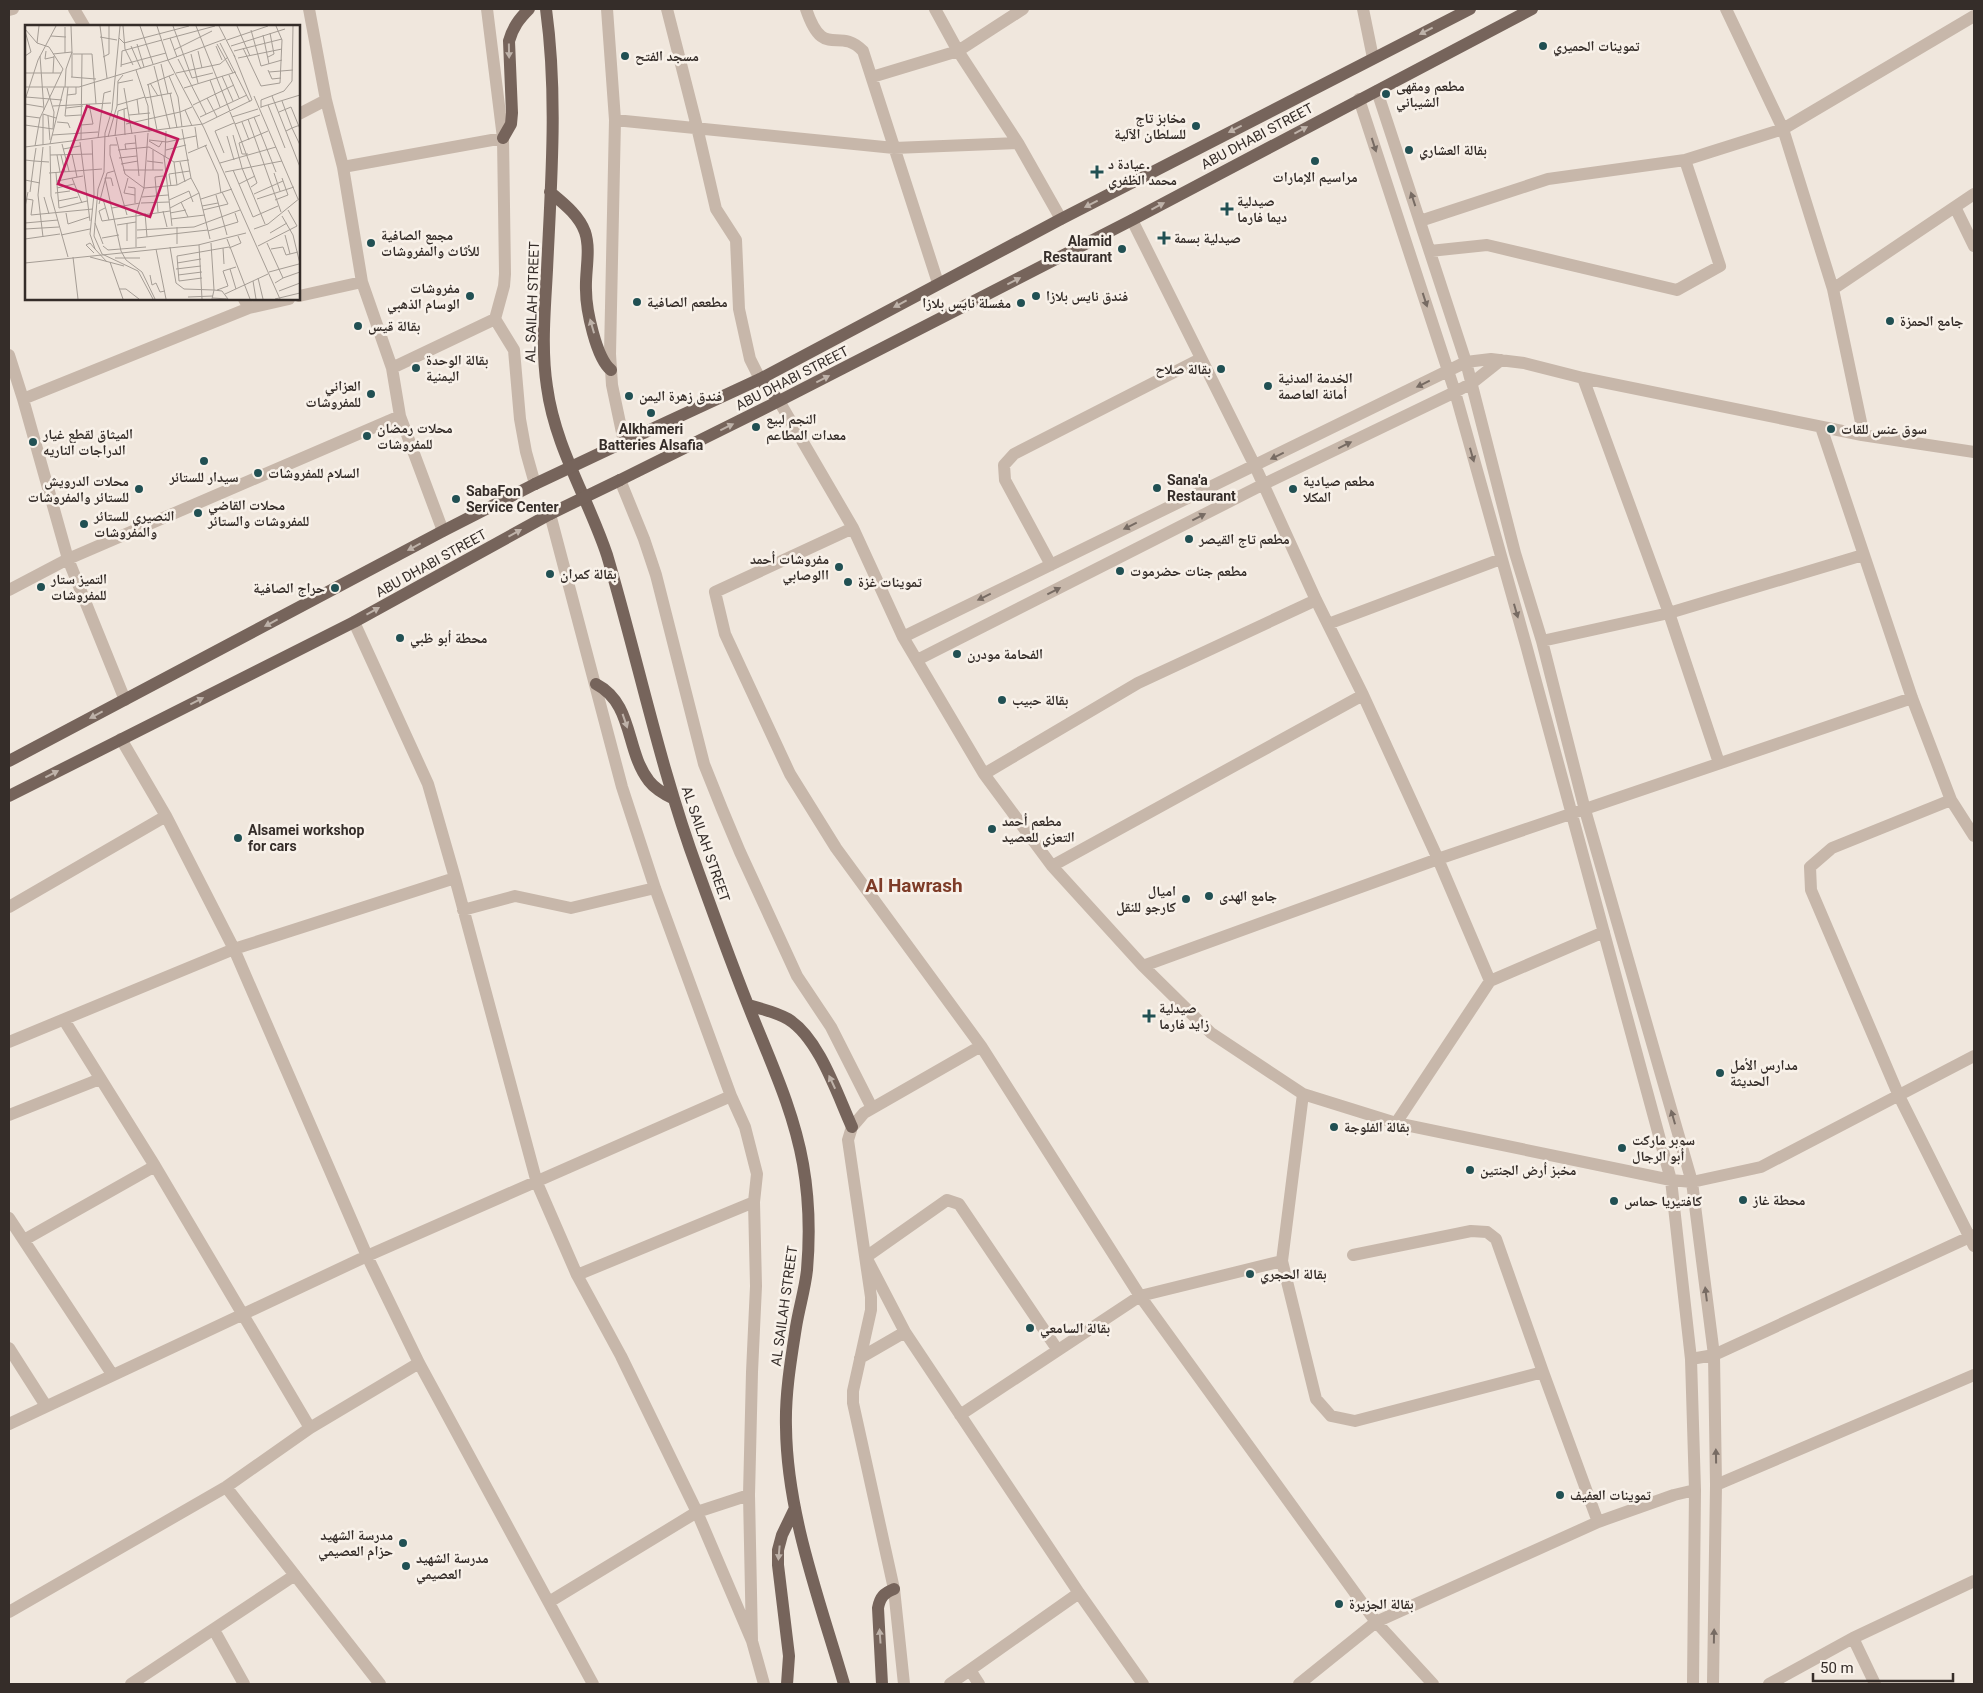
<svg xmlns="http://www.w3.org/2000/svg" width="1983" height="1693" font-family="Roboto,'Noto Naskh Arabic',sans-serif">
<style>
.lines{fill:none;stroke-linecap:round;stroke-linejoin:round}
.minor{stroke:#c7b7aa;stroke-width:12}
.major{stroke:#76645b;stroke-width:12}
.major-bridge{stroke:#76645b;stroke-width:12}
.oneway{fill:#beb2a9}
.oneway2{fill:#776b63}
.poi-dot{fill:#215053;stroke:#f8f1e9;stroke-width:2}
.labels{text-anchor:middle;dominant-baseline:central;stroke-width:5;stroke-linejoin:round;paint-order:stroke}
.poi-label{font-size:14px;font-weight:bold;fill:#352d29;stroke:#f8f1e9;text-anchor:start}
.street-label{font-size:14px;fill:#352d29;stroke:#f8f1e9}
.district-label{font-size:19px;font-weight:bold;fill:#7e3c28;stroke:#f8f1e9}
.inset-road{fill:none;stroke:#a59d95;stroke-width:1}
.view{fill:#c2185b;fill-opacity:0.15;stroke:#c2185b;stroke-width:2.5}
.inset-edge{fill:none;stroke:#352d29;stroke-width:2.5}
</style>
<rect width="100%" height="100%" fill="#f0e7dd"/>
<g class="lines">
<path class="minor" d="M74,9L84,26
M309,9L326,100L343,167L362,282L392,368L400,416L443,531
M487,9L503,138L505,274L504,286L495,319L514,350L520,419L526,452L535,484
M607,9L615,120L610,354L612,385L624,442
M667,9L697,127L716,209L736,240L739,309L750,359L760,379
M806,9C824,62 838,25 863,51L938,283
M935,9L958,51L1018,143L1061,219
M1363,9L1373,58
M1726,9L1783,129L1833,289L1861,422L1862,435
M9,10L13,9
M872,77L958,51L1023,9
M1377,91L1466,362L1515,553L1542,641L1585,810L1692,1182L1714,1355L1716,1485L1713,1684
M1359,99L1455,392L1526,645L1671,1180L1691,1359L1695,1490L1693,1684
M299,114L326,100
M615,120L894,148L1018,143
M343,167L503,138
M1955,207L1974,246
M1132,220L1255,466L1316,600L1363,695L1438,859L1490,981
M1420,221L1548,179L1685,160L1783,129L1974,16
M1430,251L1487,245L1677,290L1720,266L1685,160
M1833,289L1974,194
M299,296L362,282
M249,308L289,299
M9,355L23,399L68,559L125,700
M392,368L495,319
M1583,378L1669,613L1719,763
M23,399L249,308L244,299
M779,401L853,528L903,637L984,774L1052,866L1143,966L1211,1033L1303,1094L1396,1123L1671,1180L1692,1182L1761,1167L1974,1056
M1821,427L1912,698L1951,800L1974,836
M620,480L644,539L656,575L704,764L722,809L740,852L797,976L831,1027L872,1108
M550,514L622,787L655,888L731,1096L745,1127L757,1174L754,1202L756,1286L752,1372L749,1495L752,1641
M853,528L715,592L725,634L790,774L836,848L981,1046L1140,1296L1376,1622L1433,1684
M1051,565L1005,480L1004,465L1014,454L1200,359
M9,590L68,559L400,416
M354,622L428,784L455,878L537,1183L577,1275L621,1356L697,1512L752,1641L764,1684
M1328,624L1501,559
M903,637L1466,362L1491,359L1524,363L1583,378L1862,435L1974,452
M1542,641L1669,613L1863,555
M917,660L1264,484L1455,392L1472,383L1501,360
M121,739L166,816L234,949L367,1256L419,1363L593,1684
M984,774L1138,683L1316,600
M1951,800L1832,848L1810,867L1811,890L1899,1096L1974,1246
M1052,866L1363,695
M9,907L166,816
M463,910L515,896L571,908L655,888
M1143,966L1438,859L1912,698
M64,1020L155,1166L310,1428
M9,1042L234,949L455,878
M1303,1094L1282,1261L1316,1399L1331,1416L1355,1421L1543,1372
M9,1115L100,1079
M1396,1123L1490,981L1604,932
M9,1218L112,1374
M24,1240L155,1166
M1353,1255L1471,1231L1487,1232L1496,1239L1543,1372L1598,1522
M577,1275L754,1202
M9,1348L46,1406
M1057,1349L959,1204L947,1200L866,1257L905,1332L1079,1593L1143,1684
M860,1358L905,1332
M1691,1359L1714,1355L1974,1235
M960,1415L1140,1296L1282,1261
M9,1424L367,1256L731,1096
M1716,1485L1974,1375
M226,1487L380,1684
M549,1602L697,1512L749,1495
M9,1612L226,1487L310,1428L419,1363
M214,1630L244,1684
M1853,1638L1875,1684
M970,1670L979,1684
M131,1684L295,1575
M904,1684L894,1589L853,1403V1391L871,1310V1297L848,1140L852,1127L864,1113L981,1046
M950,1684L1079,1593
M1299,1684L1376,1622L1598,1522L1674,1495L1695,1490
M1769,1684L1853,1638L1974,1581"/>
<path class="major" d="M546,9C558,96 551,183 547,270C545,309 541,348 547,387C555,447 588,498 607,555C638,660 660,768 698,871C716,921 734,971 754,1020C773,1067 794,1113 803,1164C809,1198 810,1235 807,1270C805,1289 799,1308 796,1327C791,1359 785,1394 786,1427C787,1515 820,1601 844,1684
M503,138L511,124L512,113L509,41C513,27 519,19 529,9
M550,192C563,203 579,215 585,232C591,250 585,272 586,290C586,309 596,358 611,370
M760,379L779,401
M624,442L760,379L1061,219L1470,9
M620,480L779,401L1132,220L1532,9
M596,684C634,704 625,750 649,781C655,789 664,794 674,799
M9,761L443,531L535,484
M9,796L354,622L550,514
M748,1005C762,1009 776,1012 788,1019C819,1038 837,1094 852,1127
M787,1684L789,1656L778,1565V1550L782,1535L795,1508
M882,1684L878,1608C880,1597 884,1593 894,1589"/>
<path class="major-bridge" d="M535,484L624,442
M550,514L620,480"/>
</g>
<defs><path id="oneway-solid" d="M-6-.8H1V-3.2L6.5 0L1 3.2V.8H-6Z" transform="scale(1.25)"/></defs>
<g class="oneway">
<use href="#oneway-solid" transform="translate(1426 31) rotate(153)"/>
<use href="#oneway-solid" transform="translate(509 51) rotate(89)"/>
<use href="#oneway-solid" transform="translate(1235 129) rotate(153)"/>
<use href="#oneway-solid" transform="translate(1301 130) rotate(-28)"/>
<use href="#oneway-solid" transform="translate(1091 204) rotate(153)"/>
<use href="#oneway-solid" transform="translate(1158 206) rotate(-28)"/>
<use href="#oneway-solid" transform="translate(1014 281) rotate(-27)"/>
<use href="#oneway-solid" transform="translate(900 304) rotate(152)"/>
<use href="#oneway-solid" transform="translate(592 326) rotate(-106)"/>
<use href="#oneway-solid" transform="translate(823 379) rotate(-27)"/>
<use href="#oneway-solid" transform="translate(727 427) rotate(-26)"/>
<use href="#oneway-solid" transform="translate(515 533) rotate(-29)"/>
<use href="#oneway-solid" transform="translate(414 547) rotate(152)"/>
<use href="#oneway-solid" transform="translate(373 611) rotate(-29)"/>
<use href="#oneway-solid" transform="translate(271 623) rotate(152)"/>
<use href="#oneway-solid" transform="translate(197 701) rotate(-27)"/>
<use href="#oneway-solid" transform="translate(96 715) rotate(152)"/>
<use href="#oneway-solid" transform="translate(625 721) rotate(71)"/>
<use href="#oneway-solid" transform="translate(52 774) rotate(-27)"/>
<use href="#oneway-solid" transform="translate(832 1082) rotate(-115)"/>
<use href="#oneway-solid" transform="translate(779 1553) rotate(95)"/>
<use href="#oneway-solid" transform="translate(880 1636) rotate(-94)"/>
</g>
<g class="oneway2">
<use href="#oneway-solid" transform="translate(1374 145) rotate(72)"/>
<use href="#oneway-solid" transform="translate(1413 199) rotate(-108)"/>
<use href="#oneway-solid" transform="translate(1425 300) rotate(72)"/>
<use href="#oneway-solid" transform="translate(1423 384) rotate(154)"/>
<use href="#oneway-solid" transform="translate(1345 445) rotate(-26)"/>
<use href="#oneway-solid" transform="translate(1472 455) rotate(74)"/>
<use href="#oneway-solid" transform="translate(1277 456) rotate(154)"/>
<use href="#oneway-solid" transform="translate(1199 517) rotate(-27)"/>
<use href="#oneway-solid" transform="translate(1130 526) rotate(154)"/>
<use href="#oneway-solid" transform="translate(1054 591) rotate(-27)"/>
<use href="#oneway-solid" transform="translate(984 597) rotate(154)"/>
<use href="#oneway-solid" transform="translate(1516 611) rotate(74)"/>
<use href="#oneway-solid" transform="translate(1673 1117) rotate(-106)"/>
<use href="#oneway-solid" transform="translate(1706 1294) rotate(-97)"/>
<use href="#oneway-solid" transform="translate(1716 1456) rotate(-91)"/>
<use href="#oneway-solid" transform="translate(1714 1636) rotate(-89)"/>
</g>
<g class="poi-dot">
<circle cx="1543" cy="46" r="5"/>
<circle cx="625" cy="56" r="5"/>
<circle cx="1386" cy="94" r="5"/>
<circle cx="1196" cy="126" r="5"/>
<circle cx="1409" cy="150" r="5"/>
<circle cx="1315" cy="161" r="5"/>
<path d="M1094.5 164.5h5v5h5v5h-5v5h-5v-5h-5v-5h5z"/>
<path d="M1224.5 201.5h5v5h5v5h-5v5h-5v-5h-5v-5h5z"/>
<path d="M1161.5 230.5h5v5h5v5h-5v5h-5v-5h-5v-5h5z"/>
<circle cx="371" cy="243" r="5"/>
<circle cx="1122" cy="249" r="5"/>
<circle cx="470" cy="296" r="5"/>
<circle cx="1036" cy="296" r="5"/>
<circle cx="637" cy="302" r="5"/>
<circle cx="1021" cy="303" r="5"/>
<circle cx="1890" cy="321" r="5"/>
<circle cx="358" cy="326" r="5"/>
<circle cx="416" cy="368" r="5"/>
<circle cx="1221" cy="369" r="5"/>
<circle cx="1268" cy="386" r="5"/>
<circle cx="371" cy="394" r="5"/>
<circle cx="629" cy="396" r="5"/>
<circle cx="651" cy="413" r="5"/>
<circle cx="756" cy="427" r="5"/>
<circle cx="1831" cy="429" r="5"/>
<circle cx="367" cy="436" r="5"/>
<circle cx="33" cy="442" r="5"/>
<circle cx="204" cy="461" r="5"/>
<circle cx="258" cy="473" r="5"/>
<circle cx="1157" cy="488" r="5"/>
<circle cx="139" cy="489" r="5"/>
<circle cx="1293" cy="489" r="5"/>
<circle cx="456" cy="499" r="5"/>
<circle cx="198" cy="513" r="5"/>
<circle cx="84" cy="524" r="5"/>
<circle cx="1189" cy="539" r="5"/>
<circle cx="839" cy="567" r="5"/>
<circle cx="1120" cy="571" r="5"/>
<circle cx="550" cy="574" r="5"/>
<circle cx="848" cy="582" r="5"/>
<circle cx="41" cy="587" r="5"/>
<circle cx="335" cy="588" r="5"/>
<circle cx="400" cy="638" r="5"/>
<circle cx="957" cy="654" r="5"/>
<circle cx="1002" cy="700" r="5"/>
<circle cx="992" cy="829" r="5"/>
<circle cx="238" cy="838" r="5"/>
<circle cx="1209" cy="896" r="5"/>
<circle cx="1186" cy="899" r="5"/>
<path d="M1146.5 1008.5h5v5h5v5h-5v5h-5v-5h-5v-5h5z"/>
<circle cx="1720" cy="1073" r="5"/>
<circle cx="1334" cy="1127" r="5"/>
<circle cx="1622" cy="1148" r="5"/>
<circle cx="1470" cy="1170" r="5"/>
<circle cx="1743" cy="1200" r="5"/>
<circle cx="1614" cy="1201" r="5"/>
<circle cx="1250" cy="1274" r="5"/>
<circle cx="1030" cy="1328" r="5"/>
<circle cx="1560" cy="1495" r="5"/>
<circle cx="403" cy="1543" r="5"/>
<circle cx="406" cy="1566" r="5"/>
<circle cx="1339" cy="1604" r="5"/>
</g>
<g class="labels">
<g class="poi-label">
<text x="1553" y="46">تموينات الحميري</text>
<text x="635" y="56">مسجد الفتح</text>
<text x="1396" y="86">مطعم ومقهى<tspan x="1396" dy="16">الشيباني</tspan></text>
<text x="1186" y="118" text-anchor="end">مخابز تاج<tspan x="1186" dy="16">للسلطان الآلية</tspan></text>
<text x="1419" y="150">بقالة العشاري</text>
<text x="1108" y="164">عيادة د.<tspan x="1108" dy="16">محمد الظفري</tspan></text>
<text x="1315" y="177" text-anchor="middle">مراسيم الإمارات</text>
<text x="1237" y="201">صيدلية<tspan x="1237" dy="16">ديما فارما</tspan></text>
<text x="381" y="235">مجمع الصافية<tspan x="381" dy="16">للأثاث والمفروشات</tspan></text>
<text x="1174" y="238">صيدلية بسمة</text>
<text x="1112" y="241" text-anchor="end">Alamid<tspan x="1112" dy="16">Restaurant</tspan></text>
<text x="460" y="288" text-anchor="end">مفروشات<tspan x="460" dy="16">الوسام الذهبي</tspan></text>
<text x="1046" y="296">فندق نايس بلازا</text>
<text x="647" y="302">مطععم الصافية</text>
<text x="1011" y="303" text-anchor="end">مغسلة نايس بلازا</text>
<text x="1900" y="321">جامع الحمزة</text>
<text x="368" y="326">بقالة قيس</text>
<text x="426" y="360">بقالة الوحدة<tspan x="426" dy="16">اليمنية</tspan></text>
<text x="1211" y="369" text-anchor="end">بقالة صلاح</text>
<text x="1278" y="378">الخدمة المدنية<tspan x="1278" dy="16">أمانة العاصمة</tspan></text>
<text x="361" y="386" text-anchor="end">العزاني<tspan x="361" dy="16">للمفروشات</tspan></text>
<text x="639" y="396">فندق زهرة اليمن</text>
<text x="766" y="419">النجم لبيع<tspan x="766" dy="16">معدات المطاعم</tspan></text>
<text x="377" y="428">محلات رمضان<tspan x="377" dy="16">للمفروشات</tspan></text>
<text x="651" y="429" text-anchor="middle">Alkhameri<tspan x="651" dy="16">Batteries Alsafia</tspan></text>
<text x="1841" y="429">سوق عنس للقات</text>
<text x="43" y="434">الميثاق لقطع غيار<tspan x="43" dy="16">الدراجات الناريه</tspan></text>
<text x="268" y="473">السلام للمفروشات</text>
<text x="204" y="477" text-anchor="middle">سيدار للستائر</text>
<text x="1167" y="480">Sana'a<tspan x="1167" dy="16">Restaurant</tspan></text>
<text x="129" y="481" text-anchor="end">محلات الدرويش<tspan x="129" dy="16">للستائر والمفروشات</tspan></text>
<text x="1303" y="481">مطعم صيادية<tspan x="1303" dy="16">المكلا</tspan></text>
<text x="466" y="491">SabaFon<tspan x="466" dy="16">Service Center</tspan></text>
<text x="208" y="505">محلات القاضي<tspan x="208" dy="16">للمفروشات والستائر</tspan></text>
<text x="94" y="516">النصيري للستائر<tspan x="94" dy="16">والمفروشات</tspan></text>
<text x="1199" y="539">مطعم تاج القيصر</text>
<text x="829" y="559" text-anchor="end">مفروشات أحمد<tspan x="829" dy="16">االوصابي</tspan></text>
<text x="1130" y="571">مطعم جنات حضرموت</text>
<text x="560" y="574">بقالة كمران</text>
<text x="51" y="579">التميز ستار<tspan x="51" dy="16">للمفروشات</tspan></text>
<text x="858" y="582">تموينات غزة</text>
<text x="325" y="588" text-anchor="end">حراج الصافية</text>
<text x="410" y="638">محطة أبو ظبي</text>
<text x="967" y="654">الفحامة مودرن</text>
<text x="1012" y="700">بقالة حبيب</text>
<text x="1002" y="821">مطعم أحمد<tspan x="1002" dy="16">التعزي للعصيد</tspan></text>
<text x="248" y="830">Alsamei workshop<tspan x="248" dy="16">for cars</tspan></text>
<text x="1176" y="891" text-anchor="end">اميال<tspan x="1176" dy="16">كارجو للنقل</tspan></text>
<text x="1219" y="896">جامع الهدى</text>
<text x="1159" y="1008">صيدلية<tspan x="1159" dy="16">زايد فارما</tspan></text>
<text x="1730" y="1065">مدارس الأمل<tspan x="1730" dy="16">الحديثة</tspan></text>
<text x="1344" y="1127">بقالة الفلوجة</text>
<text x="1632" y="1140">سوبر ماركت<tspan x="1632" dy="16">أبو الرجال</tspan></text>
<text x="1480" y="1170">مخبز أرض الجنتين</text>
<text x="1753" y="1200">محطة غاز</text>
<text x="1624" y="1201">كافتيريا حماس</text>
<text x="1260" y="1274">بقالة الحجري</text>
<text x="1040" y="1328">بقالة السامعي</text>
<text x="1570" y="1495">تموينات العفيف</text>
<text x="393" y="1535" text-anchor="end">مدرسة الشهيد<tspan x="393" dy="16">حزام العصيمي</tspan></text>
<text x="416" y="1558">مدرسة الشهيد<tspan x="416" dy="16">العصيمي</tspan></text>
<text x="1349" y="1604">بقالة الجزيرة</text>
</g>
<g class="street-label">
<text transform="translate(1257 136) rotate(-28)">ABU DHABI STREET</text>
<text transform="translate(532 302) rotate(-88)">AL SAILAH STREET</text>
<text transform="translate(792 378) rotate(-27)">ABU DHABI STREET</text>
<text transform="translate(431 563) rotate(-29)">ABU DHABI STREET</text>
<text transform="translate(706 844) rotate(71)">AL SAILAH STREET</text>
<text transform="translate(784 1306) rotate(-82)">AL SAILAH STREET</text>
</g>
<g class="district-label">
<text x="914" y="885">Al Hawrash</text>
</g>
</g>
<g transform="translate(25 25)">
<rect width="275" height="275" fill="#f0e7dd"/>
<path class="inset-road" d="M75,1L82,53M95,1L87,85L80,108L79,147L73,164L69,211L77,229L113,246L128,274M98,1L100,24L108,40M115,1L128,39M132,1L143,35L179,103L255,274M148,1L167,53L188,48M171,1L205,86M194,1L210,32M212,1L225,31M0,4L12,18L24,22L38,44M226,5L236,41L257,35M0,6L6,27L0,31M238,10L244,39M26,11L41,12M75,12L92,15M94,13L99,18L164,1M145,13L152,32M138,15L190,1M202,15L243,1M12,18L14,1M195,18L225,77M112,19L119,42M192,19L208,48M106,21L116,44M191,21L197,35M206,21L260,4M218,23L236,61L255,58L257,15L251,1M149,25L187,6M21,26L20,34L29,32M173,26L177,43M209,26L257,14M40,28V2M28,29L47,27V52M48,29H67L71,79M166,29L173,58M15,31L19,85M78,32L84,29V1M243,32L249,29L245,8M213,33L257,24M153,34L181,89M136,39L143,69M96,40L141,28M129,41L145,104M96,42L97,26L137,15M111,45L123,81L124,107M243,45L247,54L256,53M244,47L268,45M0,48H36M28,48L29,31M151,48L195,39L203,32M204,50L214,73M144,51L153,72L157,102M197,51L208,76M46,52L71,54M185,55L195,82M93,58L108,55M125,58L133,71M123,59L132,105M122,60L149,49M0,62H54L143,35L200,14M40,62L41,44L47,27L46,1M43,62L40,91L56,90M99,63L107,109M159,63L211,47M145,68L152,103M42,70L51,69V62M229,71L273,174M247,71L275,142M1,72L37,75M120,73L147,68M182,73L192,92M112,74L114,89M0,75L13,35L31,1M257,76L267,103L261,106M0,79L18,82M92,80L120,72M168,80L209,60M243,80L260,123M28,81L86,78M236,82L275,70M41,83L58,81M236,83V75L259,66L267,56L268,1M99,84L100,110M160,85L167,101M205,87L210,99L235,90M254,87L266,82L275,104M104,90L125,88M0,91L15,93M23,91L25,115M175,92L222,70M207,92L233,84M229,92L236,109L243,106M223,94L256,187M32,97L43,98L45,103M217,97L224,115M101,99L155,87L167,82M210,99L232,158L226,162M0,100L28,104L29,87L22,63M56,100L68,99L64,79M275,100L267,103L275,120M170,102L173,123M157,104L166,153L174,168L185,214M27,110L73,107M110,110L114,151M208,110L217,143L240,199M90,111L93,86L102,83M202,111L209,135M83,112L92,81L93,56L98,50M91,112L100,149L119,163L152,160L166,153M73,113L79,68L86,66M56,115L57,29M67,115L69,169L65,209L70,224L82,237M124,115L142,117L171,111M124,116L134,122L137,117M55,117L65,196M25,119L39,62M37,119L44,146M18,120V89L31,93M92,120H85V130L102,190M180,120L193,149L196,168M10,121L15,93L38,44M25,121L26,171L43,232M0,122L178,99L227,75L209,30M18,122L13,170L18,212M11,123L9,136L24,137M38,124L55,121M93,125L124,122L149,137L164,135M101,125L100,119L111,118M141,125L161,120M163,128L182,120M199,128L190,106L209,98M47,129L52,152M223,129H217L214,118L236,109L251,147M25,130L68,129M32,130L35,147M36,130L40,147M139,131L147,201M140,132L141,106M94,133L112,131M0,135L9,136L5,167M122,136L138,138M149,137L152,160M155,137L160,157M195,138L251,122M96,139L113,136M98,145H138M128,145V125M208,145L228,192L253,181M200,147L257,136M24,148L77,144M31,148L34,183L62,176M249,148L255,166M47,153L57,178M103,153L99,168L110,170M0,155L15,158M32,156L58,151M214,159L230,151M88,161L86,153H80L96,226L101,235L117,247L130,274M146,161L144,149L165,146M103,162L110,163V178M32,163L49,159M30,168L45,166M229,169L258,156M191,170L202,210M19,172L24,189M117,172L143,170M2,174L8,175L6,190L68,184M78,174L84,195M176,174L207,164M232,174L269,162M144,175L164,166L168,177M250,175L263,170L257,153M33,176L53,172M156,177L163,192M116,178L144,177M74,179L82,148L89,146M177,181L193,178M0,182L3,167M80,183L74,186L77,196L145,186M87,183L115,178M145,183L174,168M178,185L203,179L197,167M138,186L142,202M133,187L130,152L138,151M41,188L43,199L64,192M120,188L122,212M145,188L161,185M257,191L268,210L275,239M146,194L180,190M0,198L33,195M70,198L78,219M102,198V216M92,200L111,197M152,202V219M0,204V214L35,209M0,204L34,202M229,204L243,199L275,173M112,205L169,202L215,185M183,206L213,197L210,188M245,208L262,198M36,210L65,204M260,210L265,229L273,227M77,213L94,210M112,213L183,205M202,214L225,274M186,218L189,265L197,266L203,274M242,218L258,253L250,258M174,220L177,274M78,221L83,225L121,222M233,221L272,201L263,185M111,222V189L119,163L123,108M145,222L151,258L159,264L189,265L187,274M198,223L199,239M204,223L216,218L213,211M131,224L141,274M246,224L258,222L261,230L265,229M69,228L61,220L65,218L70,224M48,232L53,274M65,232L99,241M90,233H115M85,237L98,274M0,238L173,220L221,208M152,238L176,234M151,244L176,241M205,244L211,264M244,247L274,239M125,250L127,260L131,258L135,267L140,266M153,250L177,247M177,253L154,256L152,231L204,222M233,253L238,274M258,253L275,247M228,256L231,274M94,264H101L114,274M192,265L203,261L198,246L211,242M254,266L275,258M200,269L243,249M163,272L188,271M188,273L203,274M250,274L275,268"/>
<path class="view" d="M62,81L153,114L125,192L33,159Z"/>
<rect width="275" height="275" class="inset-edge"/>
</g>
<rect width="1983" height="1693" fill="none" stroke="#352d29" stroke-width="20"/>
<path d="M1813 1673v8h140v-8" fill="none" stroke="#352d29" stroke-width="2.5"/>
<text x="1820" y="1673" font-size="15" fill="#352d29" stroke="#f8f1e9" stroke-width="4" paint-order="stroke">50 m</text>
</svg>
